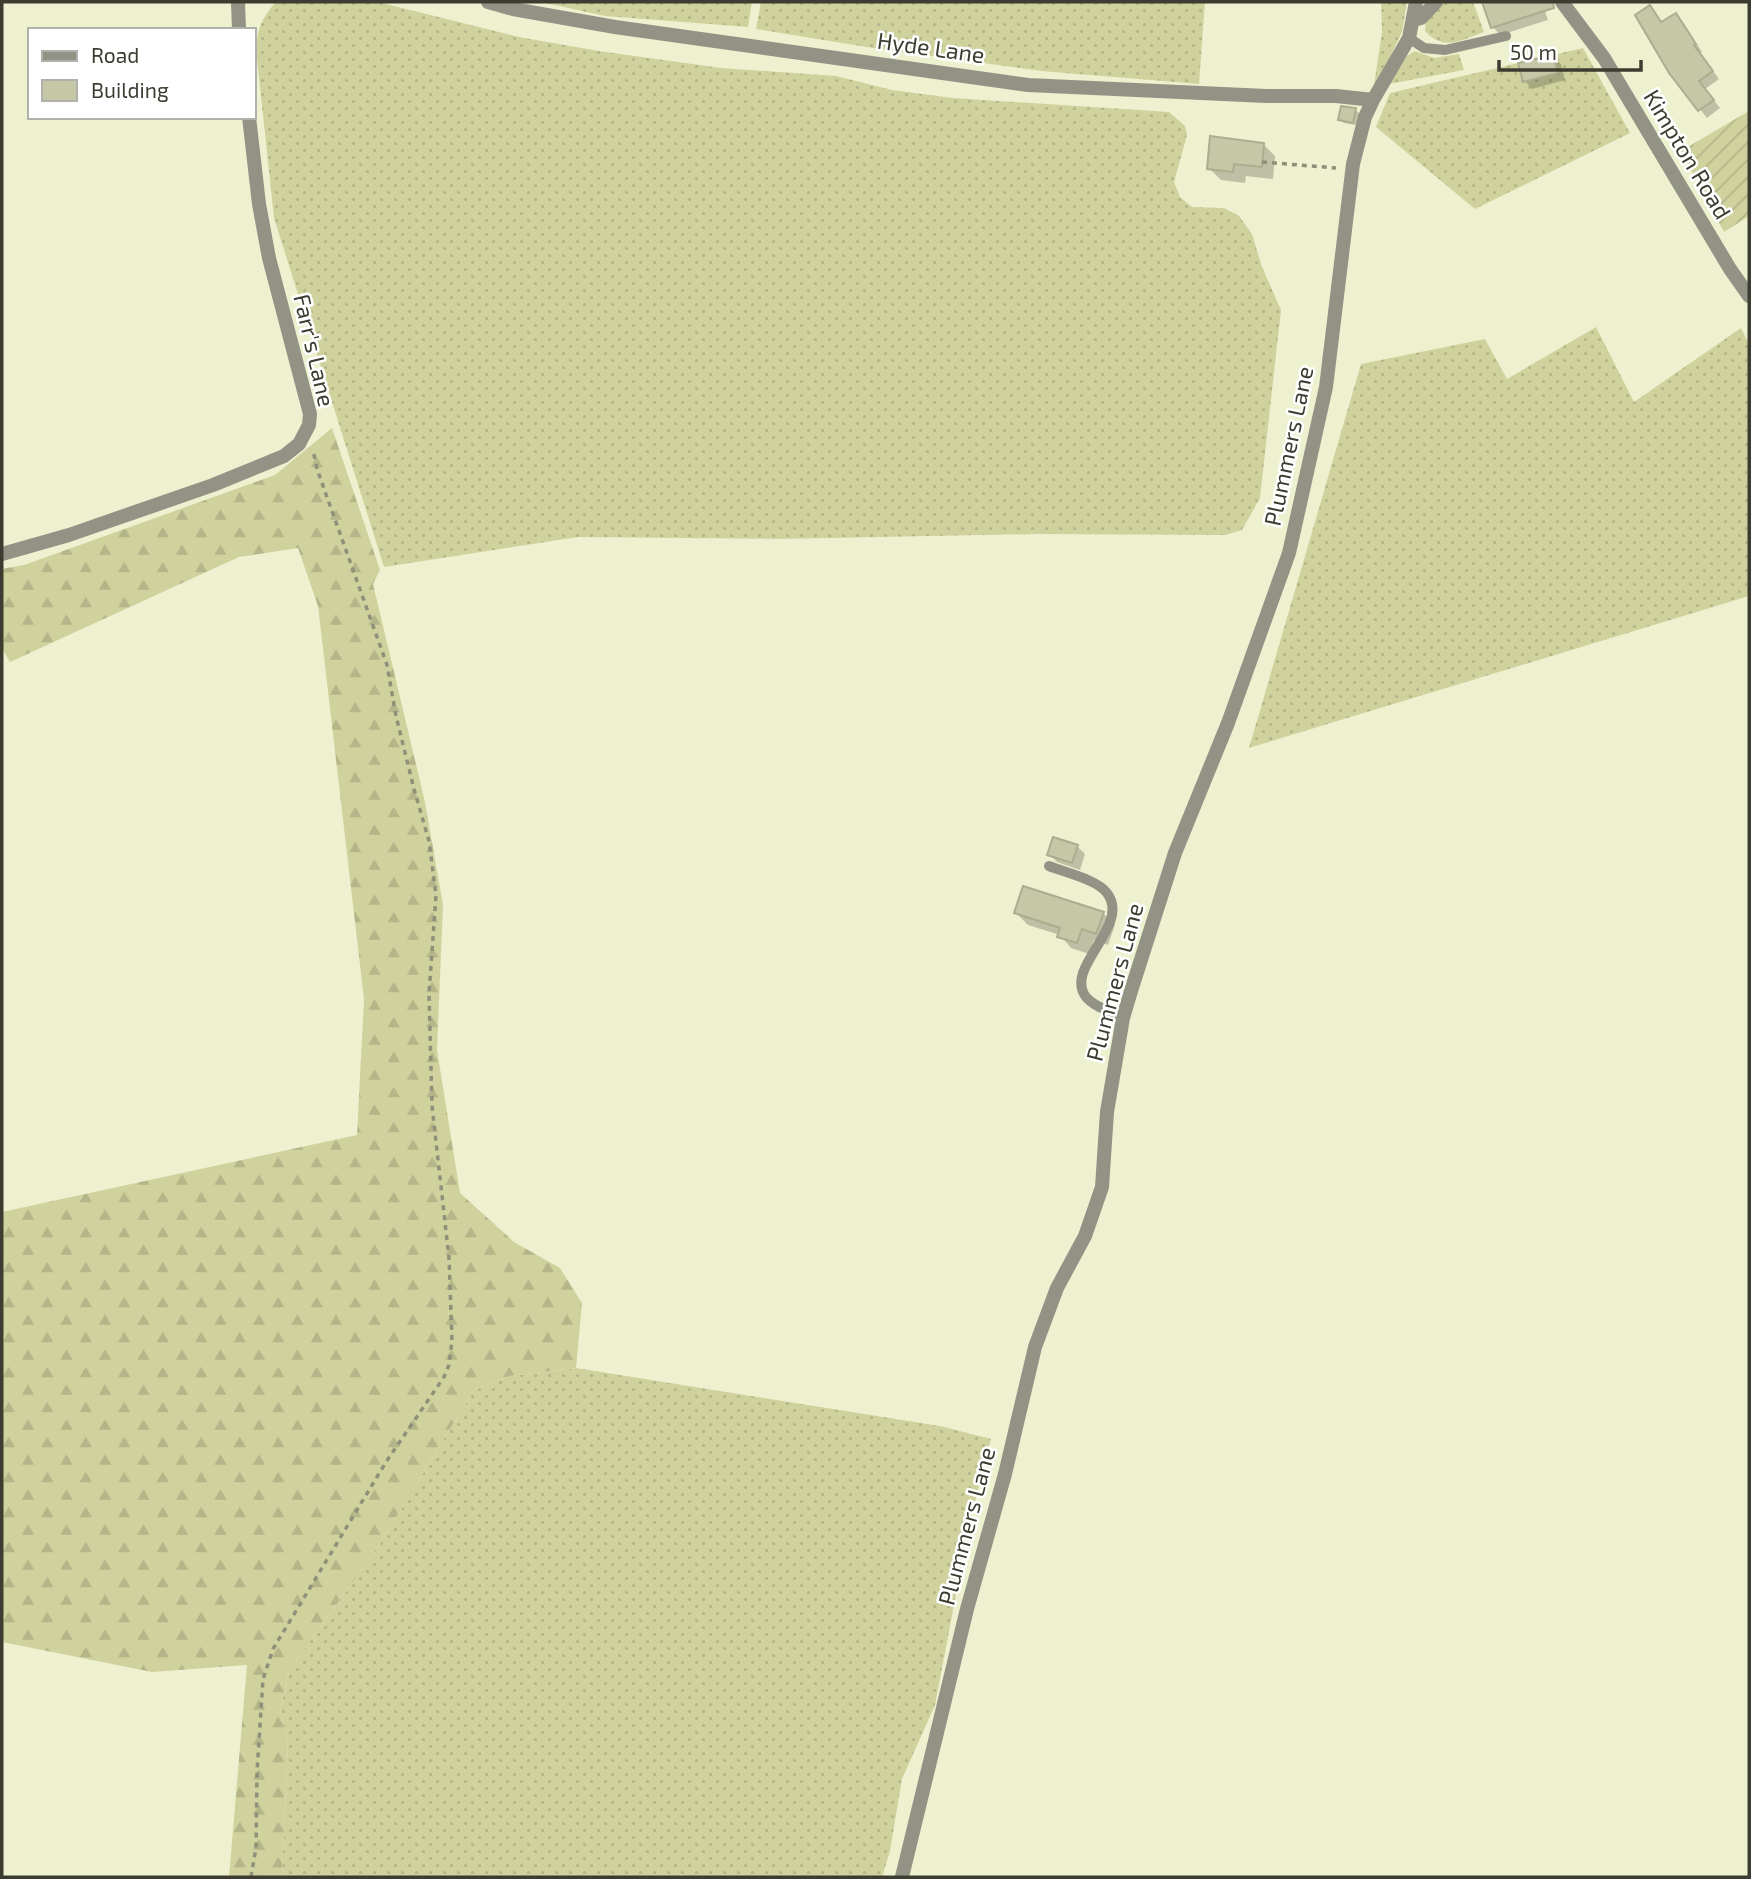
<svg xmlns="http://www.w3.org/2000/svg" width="1751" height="1879" font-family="'Exo 2',sans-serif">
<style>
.grass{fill:url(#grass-dots)}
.forest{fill:url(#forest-firs)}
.garden{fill:url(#garden-furrows)}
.shadow{fill:#0003}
.building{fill:#c5c7a6;stroke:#abad8e;stroke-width:2}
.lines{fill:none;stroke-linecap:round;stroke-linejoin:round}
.path{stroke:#8e9079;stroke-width:3.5;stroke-dasharray:5 5;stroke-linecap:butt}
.lane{stroke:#929385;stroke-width:10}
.street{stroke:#929385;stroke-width:14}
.labels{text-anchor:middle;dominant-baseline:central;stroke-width:5;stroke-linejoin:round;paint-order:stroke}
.street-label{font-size:23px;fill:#3c3d30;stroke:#fff}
</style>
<defs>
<pattern id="grass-dots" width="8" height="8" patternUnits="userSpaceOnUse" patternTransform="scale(1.75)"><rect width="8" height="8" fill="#d0d29d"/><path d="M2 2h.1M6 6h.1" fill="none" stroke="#b4b588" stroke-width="1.8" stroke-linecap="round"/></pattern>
<pattern id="forest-firs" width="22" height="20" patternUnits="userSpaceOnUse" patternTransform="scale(1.75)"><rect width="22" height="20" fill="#d0d29d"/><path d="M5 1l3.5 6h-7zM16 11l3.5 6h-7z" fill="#b4b588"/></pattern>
<pattern id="garden-furrows" width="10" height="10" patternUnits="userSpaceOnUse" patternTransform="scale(1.75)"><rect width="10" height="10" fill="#d0d29d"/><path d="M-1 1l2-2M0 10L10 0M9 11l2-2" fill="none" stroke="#b4b588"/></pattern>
</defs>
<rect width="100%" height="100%" fill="#eef1cf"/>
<path class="grass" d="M276,2H378L519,37L599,51L721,68L836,76L892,90L953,98L1169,112L1185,126L1187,135L1174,182L1180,197L1192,207L1224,208L1239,216L1252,234L1262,267L1281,310L1260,498L1242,530L1225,535L1037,534L778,539L578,537L384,567L274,218L256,49C257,30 262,17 276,2Z
M541,2H752L748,27L605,16Z
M761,2H1205L1199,84L1041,71L873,48L756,29Z
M1381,2H1407L1402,32L1373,92L1382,32Z
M1444,2H1473L1484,32C1461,40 1444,52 1425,31L1426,22Z
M1583,48L1630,133L1475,209L1376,127L1390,93Z
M1415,51L1434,58L1459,54L1464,70L1389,84L1407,56Z
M1596,327L1634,402L1741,328L1749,344V596L1249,748L1361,364L1485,339L1507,379Z
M576,1368L940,1426L991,1439L970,1521L935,1705L902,1779L890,1851L882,1877H690L680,1875L679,1877H282L288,1741L280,1712L289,1671L379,1545L474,1390L509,1376Z"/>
<path class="forest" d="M332,428L380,570L373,584L425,802L443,905L437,1050L460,1193L514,1242L560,1268L582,1303L576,1368L509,1376L474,1390L379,1545L289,1671L280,1712L288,1741L282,1877H229L247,1665L152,1672L2,1642V1212L357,1135L364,999L318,606L298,548L239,557L10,662L2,648V569L24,565L275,475Z"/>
<path class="garden" d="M1749,111V216L1724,232L1681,151Z"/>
<path class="shadow" d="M1484,2H1542L1548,20L1500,35L1493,27Z
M1650,7L1663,23L1676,15L1683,22L1702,52L1700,53L1719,79L1705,89L1720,108L1707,118L1671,72Z
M1553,57L1561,64L1565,80L1532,89L1525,81Z
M1355,110L1359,113L1356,125L1344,123L1340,119Z
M1263,144L1275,156L1273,179L1246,176L1245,183L1221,180L1209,168Z
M1077,846L1085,854L1080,870L1057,862L1049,854Z
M1016,913H1103L1115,925L1108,945L1094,940L1089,954L1071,948L1060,935L1028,925Z"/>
<path class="building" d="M1482,2H1553L1554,8L1491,28Z
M1650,5L1661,22L1676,13L1696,44L1694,45L1713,71L1699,81L1714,100L1698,111L1669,73L1635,15Z
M1553,55L1558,73L1523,82L1518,63Z
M1341,106L1356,108L1353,123L1338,120Z
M1210,136L1264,143L1262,167L1234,164L1233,172L1207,169Z
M1053,837L1078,845L1072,863L1047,855Z
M1023,886L1104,912L1096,934L1082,929L1077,943L1057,937L1060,928L1014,913Z"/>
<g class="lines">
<path class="path" d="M1262,162L1336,168
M251,1877L256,1848L257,1772L263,1679L273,1649L386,1462L444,1377L449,1365L452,1340L449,1258L432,1106L429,994L436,895L429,841L414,789L396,716L387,665L317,469L313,450"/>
<path class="lane" d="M1409,38L1424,48L1445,50L1506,36
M1049,866C1064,872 1098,880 1107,893C1132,926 1063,967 1086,997C1094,1007 1112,1012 1123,1018"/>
<path class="street" d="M238,2L239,30
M488,2L513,9L615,27L1028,85L1266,96H1336L1373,100
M1562,2L1604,58L1730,269L1749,296
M1413,20L1421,18L1436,2
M2,554L69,535L213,485L284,456L299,444L309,425L310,414L269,258L259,204L249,117
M902,1877L967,1609L1005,1474L1035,1347L1057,1288L1085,1236L1102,1187L1107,1112L1123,1018L1131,991L1175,853L1228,723L1289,553L1326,387L1353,164L1365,117L1373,100L1409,38L1416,2"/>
</g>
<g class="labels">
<g class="street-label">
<text transform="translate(931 47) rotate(8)">Hyde Lane</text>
<text transform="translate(1688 154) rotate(59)">Kimpton Road</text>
<text transform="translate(315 350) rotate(77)">Farr's Lane</text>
<text transform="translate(1288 446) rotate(-78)">Plummers Lane</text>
<text transform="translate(1114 982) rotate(-75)">Plummers Lane</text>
<text transform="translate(966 1526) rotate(-75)">Plummers Lane</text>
</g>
</g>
<rect width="1751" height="1879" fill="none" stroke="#3c3d30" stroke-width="7"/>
<rect x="28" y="28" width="228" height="91" fill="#ffffff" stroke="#b1b1ac" stroke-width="2"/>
<rect x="42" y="51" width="35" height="10" fill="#929385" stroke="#b1b1ac" stroke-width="2"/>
<text x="91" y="63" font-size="21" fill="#3c3d30">Road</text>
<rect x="42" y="80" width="35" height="21" fill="#c5c7a6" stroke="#b1b1ac" stroke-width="2"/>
<text x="91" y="98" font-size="21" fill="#3c3d30">Building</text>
<path d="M1499 60v10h142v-10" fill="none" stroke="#3c3d30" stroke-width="3.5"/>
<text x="1510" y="60" font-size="21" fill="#3c3d30" stroke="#ffffff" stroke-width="5" paint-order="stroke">50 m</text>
</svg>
